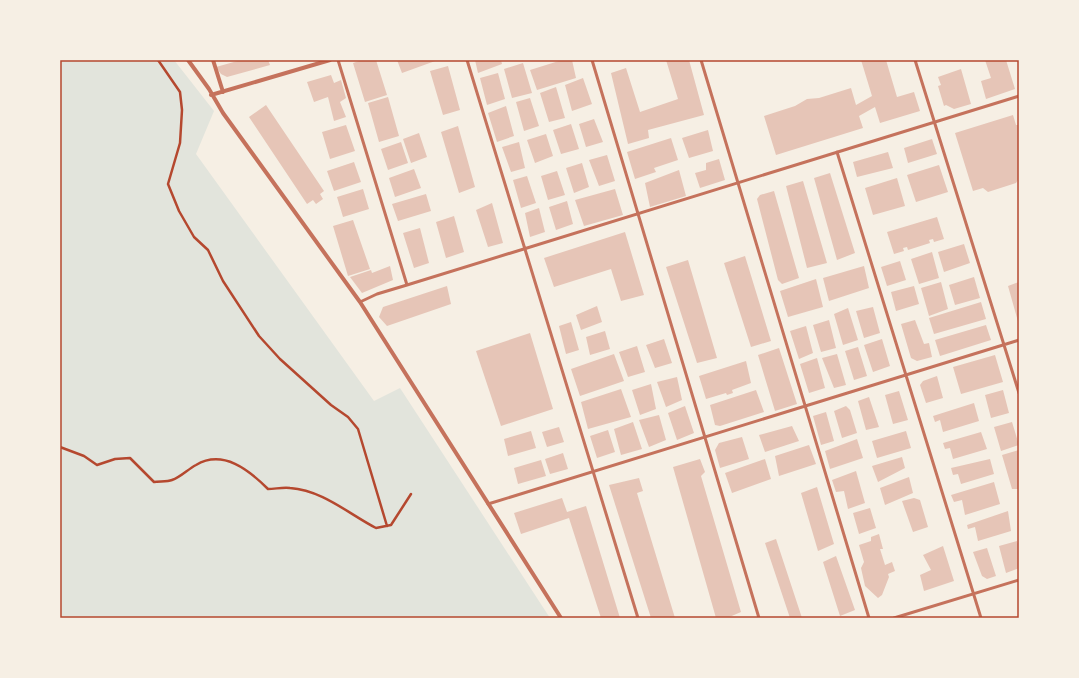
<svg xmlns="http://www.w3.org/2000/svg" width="1079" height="678" font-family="Barlow,sans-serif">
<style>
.green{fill:#e2e4dc}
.building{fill:#e6c5b7}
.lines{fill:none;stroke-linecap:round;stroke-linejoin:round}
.path{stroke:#b5482f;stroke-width:2.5}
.service{stroke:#c5725c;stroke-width:3}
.minor{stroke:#c5725c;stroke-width:4}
.neatline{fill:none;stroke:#b5482f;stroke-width:1.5}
</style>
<rect width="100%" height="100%" fill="#f6efe4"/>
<path class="green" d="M60,60H174L214,111L196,154L374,401L400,388L550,618H60Z"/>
<path class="building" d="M241,60H268L270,65L227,77L221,74L216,67Z
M362,60H376L387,95L365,102L353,63Z
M397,60H438L402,73Z
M475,60H501L502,64L478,73Z
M562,60H572L576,78L537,90L530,70Z
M666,60H689L704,115L648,130L649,138L628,144L611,73L626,68L640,112L678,99Z
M861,60H886L897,97L914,92L920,111L880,123L875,107L859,116L863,128L776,155L764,116L795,106L807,99L819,98L851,88L856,105L872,96Z
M985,60H1006L1015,89L986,99L981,81L991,78Z
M523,63L532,93L512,98L504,69Z
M448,66L460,110L443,115L430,71Z
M961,69L971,104L954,109L946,105L944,106L938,86L941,85L938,77Z
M498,73L505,99L487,105L480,78Z
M331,75L334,83L341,80L346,98L340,102L346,117L334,121L328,97L314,102L307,82Z
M583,78L592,104L572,111L565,85Z
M556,87L565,118L549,122L540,93Z
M388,97L399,136L379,142L368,103Z
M530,98L539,126L524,131L516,102Z
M266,105L324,191L320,194L323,199L316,204L313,200L307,204L249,117Z
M506,106L514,136L497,142L488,113Z
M1013,115L1016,125H1019V178L1016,183L988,192L983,188L973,191L955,133Z
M594,119L603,142L586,147L579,124Z
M571,124L579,149L561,154L553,130Z
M346,125L355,151L330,159L322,132Z
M458,126L475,187L459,193L441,132Z
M708,130L713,151L689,158L682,138Z
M419,133L427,157L411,163L403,139Z
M546,134L553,156L535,163L527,140Z
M671,138L678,160L654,168L656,172L635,179L627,152Z
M932,139L937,154L908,163L904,148Z
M401,142L408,163L388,170L381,149Z
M519,142L525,168L511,172L502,147Z
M888,152L893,168L857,177L853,162Z
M607,155L615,181L599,186L589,160Z
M719,159L725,180L700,188L695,173L706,170V163Z
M354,162L361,182L334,191L327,171Z
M582,163L589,187L574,193L566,168Z
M939,165L948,192L916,202L907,175Z
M414,169L421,188L395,197L389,178Z
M679,170L686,196L650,207L645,183Z
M557,171L565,195L548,200L541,176Z
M830,173L855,253L837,260L814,178Z
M527,176L536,203L521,208L513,180Z
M897,178L905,206L873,215L865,188Z
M803,181L827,263L807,268L786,186Z
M363,189L369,209L343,217L337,197Z
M615,189L623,215L584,226L575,200Z
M774,191L799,278L782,284L778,280L757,199L760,195Z
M426,194L431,211L398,221L392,204Z
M567,201L573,224L556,230L549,207Z
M492,203L503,243L488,247L476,210Z
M539,208L545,232L530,237L525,213Z
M454,216L464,252L446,258L436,222Z
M937,217L944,239L934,242L933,239L929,240L930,243L908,250L907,247L903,248L904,251L894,254L887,232Z
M353,220L370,269L348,276L333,226Z
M420,228L429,263L414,268L403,233Z
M625,232L644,295L621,301L611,269L554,287L544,258Z
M964,244L970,263L944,272L938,252Z
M932,252L939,278L919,284L911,259Z
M745,256L771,341L751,347L724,263Z
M688,260L717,358L697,363L666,267Z
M900,261L906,280L887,286L881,267Z
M390,266L393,280L362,293L350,277L371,270L372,273Z
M864,266L869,288L829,301L823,278Z
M974,277L980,298L955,305L949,285Z
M816,279L823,307L788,317L780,291Z
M941,282L948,309L929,316L921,288Z
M1019,282V325L1008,286Z
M447,286L451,304L387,326L379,317L383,307Z
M914,286L919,304L896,311L891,292Z
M981,302L986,319L934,334L929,318Z
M597,306L602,322L581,330L576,315Z
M873,307L880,333L864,338L856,311Z
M848,308L858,340L843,345L834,314Z
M829,320L836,348L821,352L813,325Z
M915,320L924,344L929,343L932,357L917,361L911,358L901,324Z
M571,322L579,350L566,354L559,326Z
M986,325L991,340L940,356L935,340Z
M806,326L813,353L799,359L790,331Z
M605,331L610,349L590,355L586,337Z
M530,333L553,409L501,426L476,351Z
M664,339L672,363L655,368L646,345Z
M882,339L890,366L873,372L864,345Z
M637,346L645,372L628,377L619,352Z
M858,347L867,376L854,380L845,351Z
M779,348L797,404L775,411L758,355Z
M614,354L624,381L580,396L571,369Z
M837,354L846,385L834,388L822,358Z
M995,355L1003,382L961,394L953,367Z
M817,358L825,388L809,393L800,364Z
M746,361L751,383L732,390L733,393L727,395L726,393L706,399L699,376Z
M937,376L943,398L926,403L920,385L923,381Z
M677,377L682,400L666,407L657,382Z
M651,384L656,409L640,415L632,390Z
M621,389L631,417L588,429L581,402Z
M756,390L764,412L720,426L715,425L710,405Z
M1003,390L1009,413L991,418L985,395Z
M899,391L908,420L893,424L885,395Z
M869,397L879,427L866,430L858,401Z
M974,403L979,421L943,432L940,420L935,422L933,416Z
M685,406L694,433L677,440L668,413Z
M846,406L850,410L857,433L842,438L834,411Z
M826,412L834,441L821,445L813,416Z
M659,415L666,440L649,447L639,420Z
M633,422L642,449L621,455L614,429Z
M1012,422L1019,445L1001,451L994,427Z
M792,426L799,441L765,452L759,435Z
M559,427L564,442L547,447L542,432Z
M608,430L615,452L597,458L590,436Z
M531,431L536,448L508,456L504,439Z
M906,431L911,448L877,458L872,441Z
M981,432L987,449L953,459L950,448L945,449L943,443Z
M742,437L749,459L720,468L715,450L719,443Z
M857,439L863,458L830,469L825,451Z
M809,445L816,464L779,476L775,456Z
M1019,450V489H1012L1002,455Z
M563,453L568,469L550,474L545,459Z
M902,457L905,468L878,482L872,466Z
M700,459L705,472L701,476L741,612L727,618H716L673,467Z
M765,459L771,479L732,493L725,473Z
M990,459L994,474L961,484L958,474L953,475L951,468Z
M541,460L546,476L518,484L514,468Z
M856,471L865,503L848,509L844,491L836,492L832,480Z
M909,477L913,493L885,505L880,488Z
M639,478L643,491L637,493L675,618H651L609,485Z
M994,482L1000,504L965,515L962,500L954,502L951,495Z
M817,487L834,544L818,551L801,493Z
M562,498L567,512L586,506L620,618H601L569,518L521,534L514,513Z
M914,498L920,500L928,527L913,532L902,501Z
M870,508L876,528L859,534L853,513Z
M1008,511L1011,531L978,541L975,527L968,529L967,525Z
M879,534L883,549H880L885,565L892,562L895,571L888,574L889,577L882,595L878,598L865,586L861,568L864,562L859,545L871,541V537Z
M776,539L802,618H790L765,543Z
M1017,541L1019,547V568L1006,573L999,546Z
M943,546L954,581L924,591L920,575L931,570L923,555Z
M987,548L996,576L987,579L982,576L973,552Z
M836,556L855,610L840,616L823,562Z"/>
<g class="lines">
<path class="path" d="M158,60L180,92L182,110L180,143L168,184L179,211L194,237L208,250L223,281L259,336L280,359L331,405L348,417L358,429L387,526
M60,447L84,456L97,465L115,459L130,458L154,482C159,481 167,482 172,480C181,477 188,469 196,465C223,449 249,470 268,489C275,489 283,487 290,488C322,490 349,514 376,528L391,525L411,494"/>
<path class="service" d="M338,60L407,285
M467,60L638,618
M592,60L759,618
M701,60L869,618
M915,60L1019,393
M837,152L981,618
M360,302L377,294L407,285L1019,96
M488,504L1019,340
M894,618L1019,580"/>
<path class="minor" d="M188,60L209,89L223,113L360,302L561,618
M213,60L223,92
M211,95L330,60"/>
</g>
<rect width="1079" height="678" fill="none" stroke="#f6efe4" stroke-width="122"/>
<rect x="61" y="61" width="957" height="556" class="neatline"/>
</svg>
